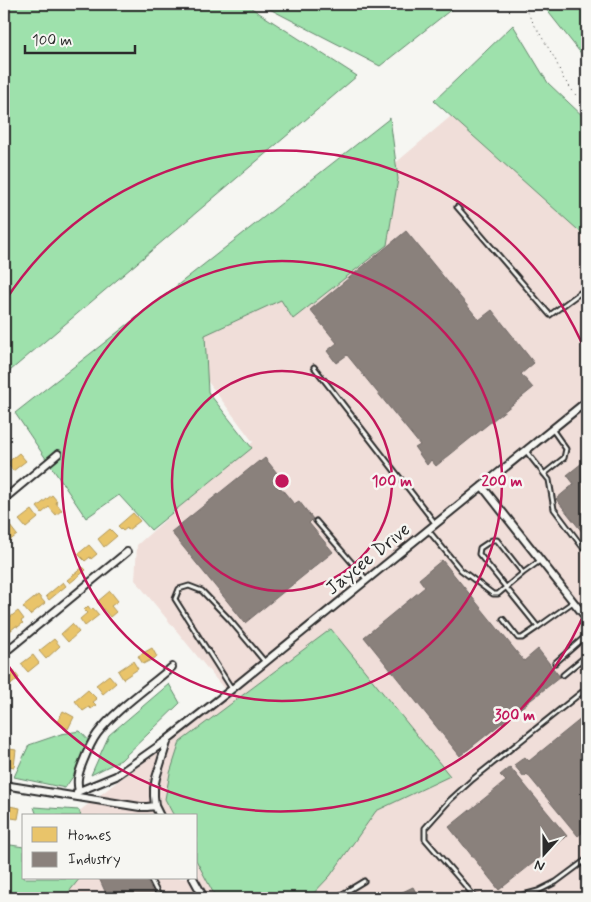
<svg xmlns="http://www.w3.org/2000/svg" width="591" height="902" font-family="Mynerve,sans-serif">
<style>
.built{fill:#f0ded9}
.green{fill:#9ee1ac;stroke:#64866c}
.homes{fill:#e9c46a;stroke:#b09657}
.industry{fill:#8a817c;stroke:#6e6764}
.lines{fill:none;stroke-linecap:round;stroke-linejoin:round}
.lane-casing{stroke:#2b2b2b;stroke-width:7}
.street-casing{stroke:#2b2b2b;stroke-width:10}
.path{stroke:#2b2b2b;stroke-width:1;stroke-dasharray:1 4;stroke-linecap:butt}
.lane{stroke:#f6f6f2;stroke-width:3}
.street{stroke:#f6f6f2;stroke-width:6}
.ring{fill:none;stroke:#c2185b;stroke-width:2.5}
.labels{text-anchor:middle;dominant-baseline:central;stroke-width:5;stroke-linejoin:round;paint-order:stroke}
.street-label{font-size:19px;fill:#2b2b2b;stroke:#f6f6f2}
.centre{fill:#c2185b;stroke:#f6f6f2;stroke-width:2.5}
.ring-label{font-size:15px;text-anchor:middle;font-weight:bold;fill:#c2185b;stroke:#f6f6f2;stroke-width:5;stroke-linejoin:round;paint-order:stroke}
</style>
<rect width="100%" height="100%" fill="#f6f6f2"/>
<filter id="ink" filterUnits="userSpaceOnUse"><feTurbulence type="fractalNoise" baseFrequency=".02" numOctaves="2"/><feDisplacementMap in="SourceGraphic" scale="10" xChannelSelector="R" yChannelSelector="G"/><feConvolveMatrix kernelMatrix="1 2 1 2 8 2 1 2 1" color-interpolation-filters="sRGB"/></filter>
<g filter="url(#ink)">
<path class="built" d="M463,106L587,222V898H25L34,878H196V816H73L229,695L135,580L137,545L253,442L206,379L178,347Z"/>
<path class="green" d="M4,4H245L357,76L4,376Z
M260,4H458L380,66Z
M542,4H587V61Z
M513,25L548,83L587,120V238L434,101Z
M390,118L398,179L387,245L293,319L281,300L205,335L208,392L252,448L151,530L119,495L86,518L15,413Z
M331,629L450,776L376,811L330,876L309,898H216L196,860V816H174L165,799L170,773L180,742Z
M169,684L180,703L121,760L91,775L109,735Z
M80,731L94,746L65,788L14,777L29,745L61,734Z
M34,807L79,810L81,816H37Z
M4,844L24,847V878H80L64,898H4Z"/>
<path class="homes" d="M19,453L26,461L13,471L7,463Z
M52,495L57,501L55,502L62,510L56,515L49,507L42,513L37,507Z
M32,510L38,518L26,528L19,520Z
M133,513L140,521L128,530L127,528L123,531L118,526Z
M10,526L17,535L5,544L4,542V532Z
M110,529L117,536L104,547L98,539Z
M89,545L97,554L91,559L90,557L85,561L78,554Z
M83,567L86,570L70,583L67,580Z
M63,582L66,586L49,600L46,596Z
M110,591L118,601L111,606L116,612L110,617L97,602Z
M38,595L45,603L30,615L23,607Z
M88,606L91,610L93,608L99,615L85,626L80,619L87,613L84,610Z
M18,611L24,619L21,621L23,623L18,627L16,626L10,631L4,622Z
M72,624L79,632L68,642L61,634Z
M54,639L60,646L46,659L39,651Z
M152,648L157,657L143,664L138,656Z
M33,655L39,663L28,672L21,664Z
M133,661L138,669L123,679L118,671Z
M13,670L19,678L7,688L4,684V678Z
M109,675L116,683L103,694L96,685Z
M88,690L97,699L93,702L96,705L91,709L89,707L83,711L75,701Z
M63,711L74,717L68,729L57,722Z
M4,748L16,750L14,767L4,765Z
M4,805L20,808L18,819L4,817Z"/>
<path class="industry" d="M406,231L479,320L492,310L534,363L521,374L533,388L436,466L431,460L427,465L415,448L420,445L347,355L336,363L327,351L337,343L310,310Z
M265,458L281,478L276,482L294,504L299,501L313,519L309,523L333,552L245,623L171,532L259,461L260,462Z
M587,459V538L556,499L574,484L567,475Z
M442,560L524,661L538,649L560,677L460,756L364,637L425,587L419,579Z
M587,714V829L578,836L527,774L524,777L514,765L525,757L529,761Z
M510,767L567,836L499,890L449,827L506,781L500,775Z
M99,878H146L155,898H108Z
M413,887L419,898H390Z"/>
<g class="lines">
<g class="lane-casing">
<path id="lane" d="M457,207L550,315L580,293L584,291L587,292
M314,367L435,523
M526,451L549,480L554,509L581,545L587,551
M544,474L564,458L566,449L552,429
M316,521L366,579
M428,530L461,570L493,594H498L523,573
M541,560L523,573L497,540H492L480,548L479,554L538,627L573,602
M503,619L518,638H522L538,627
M555,663L587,635
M563,675L587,655
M232,689L175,599L179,589L189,586L202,591L229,619L265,662
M150,878L160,898
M336,898L364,881
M480,898L475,897L425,839V828L450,800L473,779L587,688
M512,898L538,891L556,882L587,859"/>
</g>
<g class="street-casing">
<path id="street" d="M482,486L587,619
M4,499L58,454
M4,653L127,552
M4,785L140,807H147L155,806
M79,791C76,780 79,772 83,762C87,752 91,742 97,734C115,710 149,687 172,667
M77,792L116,776L167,740
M160,816L155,806L154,796V788L156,778L168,739L232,689L587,401
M193,878L204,898"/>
</g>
<path class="path" d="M522,4L555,59L563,78L578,98L587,107"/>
<use href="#lane" class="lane"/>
<use href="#street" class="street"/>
</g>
</g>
<g class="ring">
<circle cx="282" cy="481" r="110"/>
<circle cx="282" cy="481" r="220"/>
<path d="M587 607A330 330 0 0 1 5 661M5 301A330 330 0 0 1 587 355"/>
</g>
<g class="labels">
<g class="street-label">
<text transform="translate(368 559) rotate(-39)">Jaycee Drive</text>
</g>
</g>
<circle cx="282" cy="481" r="8" class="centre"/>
<g class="ring-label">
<text x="392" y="486">100 m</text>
<text x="502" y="486">200 m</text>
<text x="515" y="720">300 m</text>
</g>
<rect width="591" height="902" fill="none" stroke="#f6f6f2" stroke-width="20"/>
<rect x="10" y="10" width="571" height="882" fill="none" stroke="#2b2b2b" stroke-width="2" filter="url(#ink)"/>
<rect x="22" y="814" width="175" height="65" fill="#f6f6f2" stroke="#a5a5a2"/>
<rect x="32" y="827" width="25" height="15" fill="#e9c46a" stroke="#a5a5a2"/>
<text x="68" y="840" font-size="15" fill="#2b2b2b">Homes</text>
<rect x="32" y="852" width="25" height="15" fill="#8a817c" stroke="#a5a5a2"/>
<text x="68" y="864" font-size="15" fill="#2b2b2b">Industry</text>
<g transform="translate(544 854) rotate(201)" stroke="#f6f6f2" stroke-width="4" paint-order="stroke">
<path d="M0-4L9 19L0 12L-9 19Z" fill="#2b2b2b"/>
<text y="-8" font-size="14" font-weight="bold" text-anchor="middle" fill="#2b2b2b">N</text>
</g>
<path d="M25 45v8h110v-8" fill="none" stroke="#2b2b2b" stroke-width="2.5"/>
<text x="32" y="45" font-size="15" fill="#2b2b2b" stroke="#f6f6f2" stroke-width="4" paint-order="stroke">100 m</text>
</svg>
